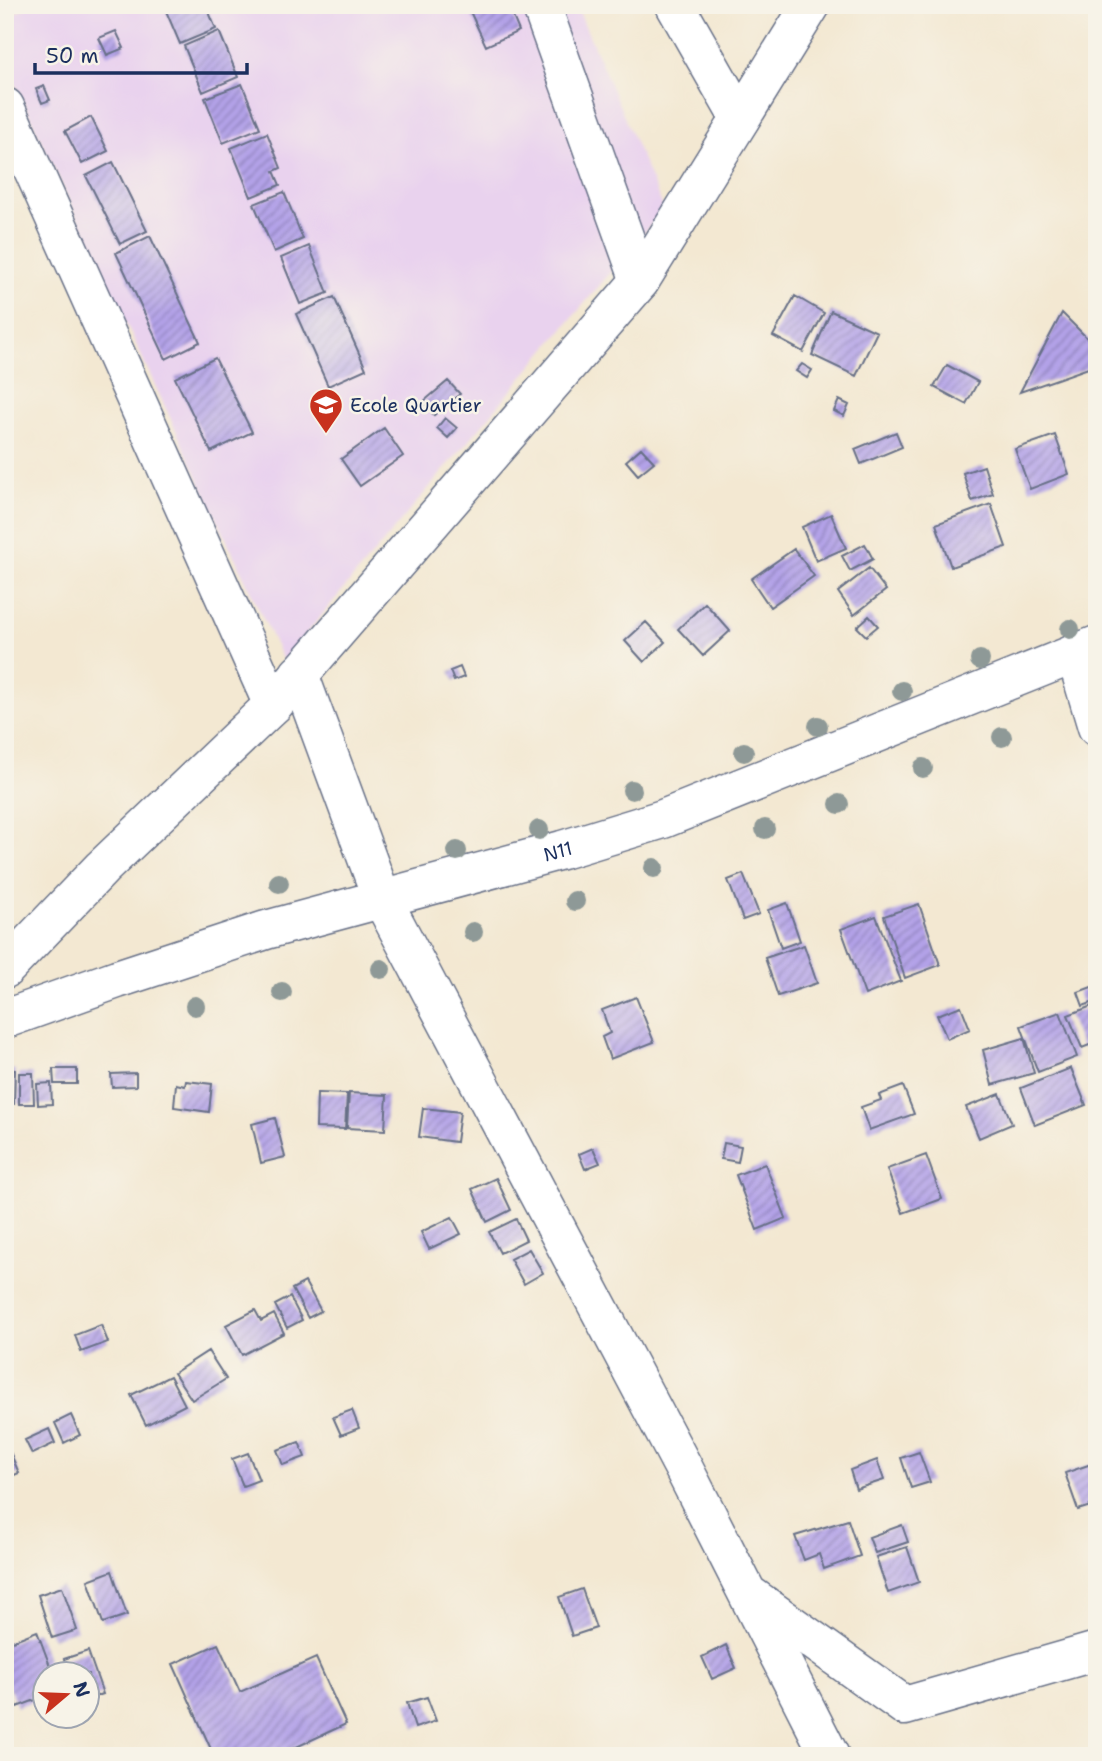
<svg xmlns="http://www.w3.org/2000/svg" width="1102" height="1761" font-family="'Shantell Sans',sans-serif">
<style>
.built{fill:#e9d2ee}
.building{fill:url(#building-hatch)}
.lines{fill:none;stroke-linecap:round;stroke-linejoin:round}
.minor-casing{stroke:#677087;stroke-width:41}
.major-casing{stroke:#677087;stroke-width:41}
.minor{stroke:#fff;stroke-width:38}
.major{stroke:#fff;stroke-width:38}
.tree{fill:#8e9997}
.labels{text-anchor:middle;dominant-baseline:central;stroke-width:5;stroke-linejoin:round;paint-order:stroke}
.poi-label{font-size:19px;fill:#1b2f5e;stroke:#f7f3e8;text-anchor:start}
.street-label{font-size:19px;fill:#1b2f5e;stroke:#f7f3e8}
</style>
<defs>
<pattern id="building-hatch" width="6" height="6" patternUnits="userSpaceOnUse" patternTransform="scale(1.75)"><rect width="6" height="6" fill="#b3a2e8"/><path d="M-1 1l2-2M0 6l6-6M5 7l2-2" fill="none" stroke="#9184bf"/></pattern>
</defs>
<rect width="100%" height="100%" fill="#f7f3e8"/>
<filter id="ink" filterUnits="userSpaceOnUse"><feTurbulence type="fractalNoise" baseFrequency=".0143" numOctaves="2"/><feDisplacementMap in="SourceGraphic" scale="14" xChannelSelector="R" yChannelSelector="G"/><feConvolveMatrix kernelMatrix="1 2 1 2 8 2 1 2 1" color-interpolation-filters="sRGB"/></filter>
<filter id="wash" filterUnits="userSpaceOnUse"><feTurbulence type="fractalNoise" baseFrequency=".00686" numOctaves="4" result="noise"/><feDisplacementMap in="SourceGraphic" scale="28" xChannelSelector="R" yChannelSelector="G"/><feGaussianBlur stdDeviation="1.57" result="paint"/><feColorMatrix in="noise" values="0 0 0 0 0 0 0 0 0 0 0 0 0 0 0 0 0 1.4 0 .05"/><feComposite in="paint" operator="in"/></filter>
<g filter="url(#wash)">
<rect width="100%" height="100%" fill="#f3e8d2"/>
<path class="built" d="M32,5H576L664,209L283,661L5,62V18Z"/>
<g id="blocks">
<path class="building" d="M178,5H206L216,29L180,44L166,11Z
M467,5H508L519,31L486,46Z
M116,31L124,48L107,55L99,38Z
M219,31L238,77L203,92L184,46Z
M242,84L260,128L223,143L205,98Z
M44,86L50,100L42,103L36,89Z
M91,117L108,151L82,164L65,131Z
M267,133L281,168L274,171L280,185L251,197L231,148Z
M113,162L147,231L120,244L86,176Z
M284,192L303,239L274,252L254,204Z
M150,236L200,342L166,359L116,253Z
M309,246L328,293L300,304L281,258Z
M795,296L824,313L803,352L773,336Z
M334,297L366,369L328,386L296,314Z
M831,311L877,332L856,376L812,355Z
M1062,313L1097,348V365L1020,392Z
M215,358L252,432L211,452L175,378Z
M802,364L812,370L807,378L796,371Z
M947,365L978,382L966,404L934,387Z
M448,381L460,394L434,415L423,402Z
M839,400L849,405L844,416L834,411Z
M445,418L457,428L448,438L437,428Z
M384,428L403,456L360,486L341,459Z
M896,432L902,447L861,464L855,449Z
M1055,435L1069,474L1030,489L1015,449Z
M641,448L654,462L638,475L626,461Z
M984,466L993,494L972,501L963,473Z
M991,504L1006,547L951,567L936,524Z
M831,514L846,548L816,561L802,527Z
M865,544L873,559L850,571L842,556Z
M794,549L814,576L770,607L751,579Z
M869,568L886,590L854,615L838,592Z
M705,603L730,631L703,656L678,629Z
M869,616L878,626L866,636L857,627Z
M646,622L665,642L644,662L625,641Z
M460,667L464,677L454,681L450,671Z
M743,874L759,914L743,920L728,880Z
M787,903L800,941L781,948L768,910Z
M919,904L940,965L905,978L884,916Z
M876,916L901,981L865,995L841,929Z
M804,945L817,983L778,996L765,958Z
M1097,985V1001L1083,1006L1078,992Z
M636,997L654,1042L610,1059L602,1037L610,1033L602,1010Z
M1097,1004V1042L1082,1048L1068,1015Z
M961,1006L970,1029L947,1039L937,1015Z
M1060,1012L1077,1057L1038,1072L1021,1026Z
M1024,1038L1034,1073L992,1085L983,1050Z
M1071,1068L1086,1105L1035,1125L1021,1088Z
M5,1069L15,1070L14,1104H5Z
M53,1069H77V1084H54Z
M19,1073H33L34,1104H19Z
M136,1073V1086L112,1087L111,1074Z
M186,1081L212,1084L209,1112L174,1107L176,1084L185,1086Z
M51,1083L52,1104L38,1105L37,1084Z
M903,1086L914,1114L869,1130L861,1107L881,1100L879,1095Z
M317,1093L347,1094L345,1129L316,1128Z
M349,1093L387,1095L385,1130L347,1128Z
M1000,1094L1012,1124L979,1138L966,1107Z
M423,1108L460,1112L456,1142L419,1137Z
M275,1118L285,1157L261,1163L252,1124Z
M724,1143L741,1146L738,1162L721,1159Z
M593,1148L600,1163L585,1169L579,1154Z
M926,1155L942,1199L903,1213L887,1169Z
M765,1164L786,1218L757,1230L736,1175Z
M496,1178L511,1210L487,1222L472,1189Z
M452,1217L461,1234L429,1249L421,1232Z
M516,1219L526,1240L500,1253L489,1232Z
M529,1249L543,1273L524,1284L510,1259Z
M305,1282L321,1311L308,1318L292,1289Z
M290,1297L302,1320L287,1328L275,1305Z
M255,1310L261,1321L274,1314L284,1333L242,1355L226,1325Z
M101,1325L108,1342L81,1352L75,1335Z
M208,1351L226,1379L192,1400L174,1373Z
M170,1376L185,1405L146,1425L131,1395Z
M352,1410L359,1428L341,1435L333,1417Z
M71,1415L80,1435L64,1443L55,1423Z
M49,1429L55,1443L32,1454L25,1440Z
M299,1442L305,1457L283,1465L277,1450Z
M10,1452L19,1473L5,1479V1454Z
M919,1452L930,1482L911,1488L901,1458Z
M248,1453L259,1480L243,1486L232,1459Z
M877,1460L884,1480L856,1489L850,1470Z
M1097,1462V1504L1078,1510L1065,1473Z
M848,1520L860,1556L824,1569L819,1554L804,1560L795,1536Z
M902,1525L908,1542L875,1553L869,1537Z
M907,1547L919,1582L888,1593L876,1557Z
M112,1571L127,1615L103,1623L88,1580Z
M62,1587L77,1630L52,1638L38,1595Z
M582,1589L596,1628L572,1636L559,1597Z
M37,1631L53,1674H46V1696L17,1707L5,1677V1644Z
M218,1644L240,1692L316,1658L346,1724L277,1756H214L173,1664Z
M726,1645L736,1668L712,1679L702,1657Z
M88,1651L103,1694L88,1699V1674H69L64,1659Z
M427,1697L436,1721L415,1728L407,1703Z"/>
</g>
</g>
<g filter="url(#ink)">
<use href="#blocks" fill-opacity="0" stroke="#677087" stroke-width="2"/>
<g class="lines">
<g class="minor-casing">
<path id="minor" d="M541,5L640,281
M675,5L740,119
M5,107L273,705
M1075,653L1097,727
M299,674L382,899L684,1469L830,1756
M751,1596L905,1706L1097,1651"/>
</g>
<g class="major-casing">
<g id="major">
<path d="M5,969L102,868L273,705L640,281L811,5"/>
<path id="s1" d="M5,1019L117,979L266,930L562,850L663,819L1097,645"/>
</g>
</g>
<use href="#minor" class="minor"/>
<use href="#major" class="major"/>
</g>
<g class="tree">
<circle cx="1070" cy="629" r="10"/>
<circle cx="980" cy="660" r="10"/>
<circle cx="902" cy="691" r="10"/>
<circle cx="818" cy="726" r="10"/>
<circle cx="1002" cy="737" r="10"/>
<circle cx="744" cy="752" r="10"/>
<circle cx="923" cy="768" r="10"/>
<circle cx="632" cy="790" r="10"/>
<circle cx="839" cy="804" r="10"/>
<circle cx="765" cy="829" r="10"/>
<circle cx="539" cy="830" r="10"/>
<circle cx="457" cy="851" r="10"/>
<circle cx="654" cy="868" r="10"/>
<circle cx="279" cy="883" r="10"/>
<circle cx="575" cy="901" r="10"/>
<circle cx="473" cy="932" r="10"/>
<circle cx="381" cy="969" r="10"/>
<circle cx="282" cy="992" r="10"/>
<circle cx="195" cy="1006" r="10"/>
</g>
</g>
<defs>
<g id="school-pin" transform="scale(1.75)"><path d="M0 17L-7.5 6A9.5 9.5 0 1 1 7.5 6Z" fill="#c8321e" stroke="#f7f3e8"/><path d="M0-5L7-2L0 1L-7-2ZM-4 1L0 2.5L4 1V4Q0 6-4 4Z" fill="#fff"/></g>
</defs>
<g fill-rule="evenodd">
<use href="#school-pin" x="326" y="405"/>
</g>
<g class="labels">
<g class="poi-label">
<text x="350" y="405">Ecole Quartier</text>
</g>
<g class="street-label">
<text stroke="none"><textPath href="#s1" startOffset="578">N11</textPath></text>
</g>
</g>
<rect width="1102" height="1761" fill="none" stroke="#f7f3e8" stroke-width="28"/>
<g transform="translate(66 1695) rotate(71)"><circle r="33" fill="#f7f3e8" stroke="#9fa5b1" stroke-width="2"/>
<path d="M0-5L12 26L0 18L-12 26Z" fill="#c8321e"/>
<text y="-10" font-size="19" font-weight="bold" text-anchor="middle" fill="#1b2f5e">N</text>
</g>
<path d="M35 63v10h212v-10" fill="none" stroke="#1b2f5e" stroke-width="3.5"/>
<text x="46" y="63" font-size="21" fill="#1b2f5e" stroke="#f7f3e8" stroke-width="5" paint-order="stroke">50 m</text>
</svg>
